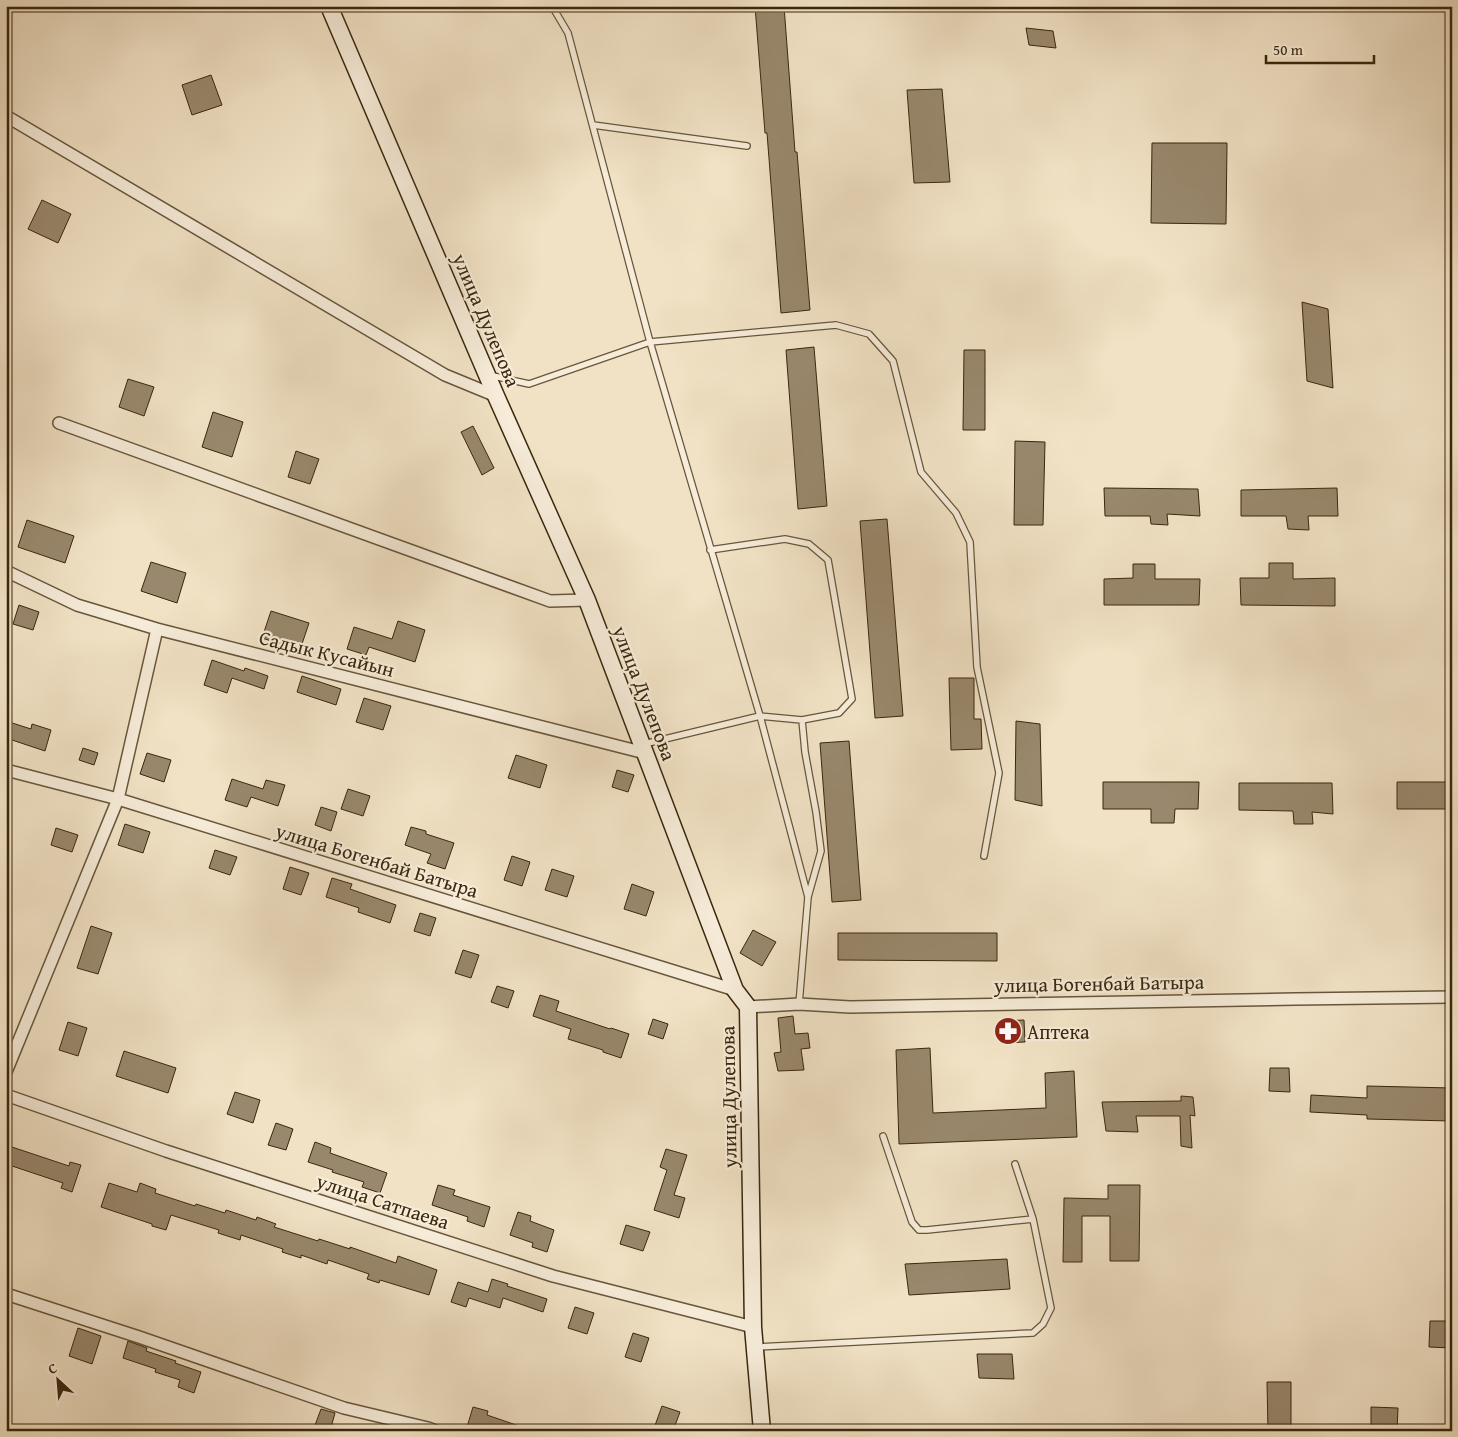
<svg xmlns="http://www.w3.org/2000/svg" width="1458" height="1437" font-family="'Gentium Book Plus',serif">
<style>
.building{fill:#99886d;stroke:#3a270d}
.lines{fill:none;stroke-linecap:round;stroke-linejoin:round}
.lane-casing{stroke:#68563b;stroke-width:8}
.street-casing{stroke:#68563b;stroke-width:14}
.secondary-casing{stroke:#3a270d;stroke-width:19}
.lane{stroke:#f6ecd9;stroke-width:5.5}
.street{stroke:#f6ecd9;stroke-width:11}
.secondary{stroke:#f6ecd9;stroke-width:16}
.labels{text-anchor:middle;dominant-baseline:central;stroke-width:4.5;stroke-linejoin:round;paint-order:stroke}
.street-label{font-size:20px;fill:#3a270d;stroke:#f6ecd9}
.poi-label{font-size:20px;fill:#3a270d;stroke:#f6ecd9;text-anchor:start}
</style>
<rect width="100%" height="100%" fill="#f1e2c5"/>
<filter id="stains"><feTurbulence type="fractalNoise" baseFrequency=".004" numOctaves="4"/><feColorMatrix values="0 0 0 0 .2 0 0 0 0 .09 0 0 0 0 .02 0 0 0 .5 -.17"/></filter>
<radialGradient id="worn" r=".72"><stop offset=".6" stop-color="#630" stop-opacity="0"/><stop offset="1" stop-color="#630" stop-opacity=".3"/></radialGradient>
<path class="building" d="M755,6H784L795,152H797L810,310L781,313L767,133H765Z
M1026,28L1053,31L1056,48L1029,45Z
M211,75L222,105L192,115L182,85Z
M942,89L950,182L914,183L907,90Z
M1152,143H1227L1226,224L1151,223Z
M42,200L71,214L58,243L28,229Z
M1302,302L1328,309L1333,388L1307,381Z
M814,347L827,506L798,509L786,350Z
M964,350H985V430H963Z
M128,379L154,387L144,416L119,407Z
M213,412L243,422L232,457L202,447Z
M473,426L494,468L482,475L461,432Z
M1015,441L1045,442L1043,525H1014Z
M296,451L319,459L310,484L288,477Z
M1104,488L1198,489L1200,516L1167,514L1168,525L1151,524L1150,516H1105Z
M1337,488L1338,516H1308L1309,530L1288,529L1286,516H1241V490Z
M887,519L903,716L875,718L860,521Z
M27,520L74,536L65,563L18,547Z
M151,562L186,573L177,603L141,591Z
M1269,563H1293V579L1335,578V606L1241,605L1240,578H1269Z
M1133,564H1155V579H1200L1199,605H1104V579L1133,578Z
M19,605L39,612L33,630L13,624Z
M271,611L309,623L300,650L262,638Z
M398,621L425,630L415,662L369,647L366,655L347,649L354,627L392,639Z
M212,660L244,671L245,668L268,676L264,689L232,678L227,693L204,685Z
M302,676L341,689L336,705L297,692Z
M949,678H974V719H981L982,749L951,750Z
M364,698L391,706L383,730L356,722Z
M6,721L31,729L32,724L51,730L45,751L6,738Z
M1016,721L1040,724L1042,806L1015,800Z
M849,741L861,900L832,902L820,743Z
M83,748L98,753L94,765L79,760Z
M147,753L171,760L164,782L140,774Z
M516,755L547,765L540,788L508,778Z
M617,770L634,775L628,792L612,787Z
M232,779L263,789L266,780L285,785L278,806L251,797L247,807L225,800Z
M1103,782H1199L1198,809H1175L1174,823H1151V809H1103Z
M1397,782H1452V809H1397Z
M1239,783H1332L1333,814L1312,812L1313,824H1294L1293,811L1239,810Z
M348,789L370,796L363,816L341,809Z
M321,807L337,812L331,831L315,825Z
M125,824L150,832L143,853L118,845Z
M411,827L426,831V834L454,843L445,869L427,863L431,854L405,845Z
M56,828L78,835L72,852L51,845Z
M215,850L237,857L230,875L209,868Z
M512,856L530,862L522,886L504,880Z
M290,867L309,873L301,895L283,889Z
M552,869L574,876L567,897L545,890Z
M332,878L352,884L350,889L396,905L390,923L358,912L359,908L326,897Z
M632,884L654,892L646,916L624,909Z
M420,913L436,918L430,936L414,931Z
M91,926L112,933L98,974L77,968Z
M753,930L776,942L762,966L740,953Z
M838,933H997V961L838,960Z
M463,950L479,955L471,978L455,973Z
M497,986L514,991L508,1008L491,1002Z
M540,995L559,1001L556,1011L610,1029L611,1028L629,1034L621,1058L603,1052V1050L568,1039L571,1029L533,1016Z
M793,1016L795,1034L808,1033L810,1048L801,1049L804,1070L778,1071L774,1053L781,1052L778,1018Z
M653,1019L668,1024L663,1039L648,1034Z
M1024,1020L1025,1042L1001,1043L1000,1021Z
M68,1022L87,1028L78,1056L59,1050Z
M930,1048L933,1113L1046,1108L1045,1073L1074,1071L1077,1137L899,1144L896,1050Z
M124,1051L176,1068L168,1093L116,1076Z
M1270,1068H1289L1290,1092L1269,1091Z
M1367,1086L1452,1088V1121L1367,1119V1115L1310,1112L1311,1095L1367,1098Z
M235,1092L260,1100L253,1123L227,1114Z
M1181,1096L1193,1097L1195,1116L1190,1115L1192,1148L1181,1146L1180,1116H1136L1138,1132L1106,1131L1102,1102L1181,1101Z
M276,1123L293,1129L286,1150L268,1145Z
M315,1142L331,1148L330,1153L387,1173L380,1193L362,1187L364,1182L332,1172L333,1170L308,1162Z
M6,1145L69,1166L70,1162L81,1165L72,1192L61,1188L63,1183L6,1164Z
M666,1149L687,1155L674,1195L685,1198L679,1218L654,1210L667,1170L660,1167Z
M109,1183L137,1192L140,1183L156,1189L155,1193L195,1206L196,1204L225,1213L226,1210L256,1220L257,1217L276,1224L274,1227L318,1241L319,1239L350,1249V1247L396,1263L398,1256L437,1270L429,1295L380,1280L379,1283L367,1279L369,1274L328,1260L327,1264L301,1255V1258L282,1252L283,1249L241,1235L240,1240L218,1233L219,1230L171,1215L166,1230L152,1226V1224L101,1207Z
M438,1185L455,1190L453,1195L490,1207L484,1227L467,1221L468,1217L432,1205Z
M1108,1185H1140L1139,1261H1110V1216H1082V1262H1063L1064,1198L1108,1199Z
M518,1212L531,1216L530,1221L554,1230L547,1252L532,1247L533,1243L510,1235Z
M626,1225L650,1232L643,1251L620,1244Z
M1007,1259L1010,1289L909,1295L905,1264Z
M492,1279L508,1284L507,1286L547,1299L543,1312L503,1298L500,1308L469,1298L466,1307L451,1302L458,1282L488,1292Z
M575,1307L594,1313L587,1334L568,1328Z
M1430,1321H1452V1348L1429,1347Z
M78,1328L101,1336L92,1364L69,1356Z
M633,1333L649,1338L641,1362L625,1357Z
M128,1341L147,1348L146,1351L176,1361L175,1363L201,1372L194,1393L178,1387L180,1380L155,1372L156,1369L123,1358Z
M977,1354H1012L1014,1379L979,1378Z
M1267,1382H1291V1431H1268Z
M662,1406L680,1412L673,1431H653Z
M473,1407L488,1411L487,1415L528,1429V1431H480L467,1427Z
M1371,1407L1398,1408L1397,1431H1371Z
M321,1409L335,1413L330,1431H321L314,1428Z"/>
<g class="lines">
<g class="lane-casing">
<path id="lane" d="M552,6L568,33L650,342L760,716L808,897L799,1004
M593,125L747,146
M489,375L529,384L650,342L836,325L869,334L893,361L921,472L956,513L970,542L977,667L999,773L984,856
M802,720L805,752L816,812L821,851L808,897
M644,744L760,716L802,720L839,713L852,699L828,560L809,544L785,539L710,550
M883,1136L912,1222L919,1230H927L1033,1219
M757,1347L1033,1333L1043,1324L1051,1308L1033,1219L1015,1164"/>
</g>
<g class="street-casing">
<path id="street" d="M6,116L445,375L496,396
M59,423L550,601L587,600
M6,571L77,605L157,629L645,753
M6,770L118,799L735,990
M748,1007L799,1004L850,1007L1295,999L1452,997
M6,1072L118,799L157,629
M6,1095L166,1151L553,1276L753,1327
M6,1294L139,1337L344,1408L428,1428L436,1431"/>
</g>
<g class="secondary-casing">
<path id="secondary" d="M329,6L496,396L587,600L735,990L748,1007L753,1327L762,1431"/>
</g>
<use href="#lane" class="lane"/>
<use href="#street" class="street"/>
<use href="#secondary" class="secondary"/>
</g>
<defs>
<g id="pharmacy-disc" transform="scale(1.4375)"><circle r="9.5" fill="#8f2418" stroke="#f6ecd9"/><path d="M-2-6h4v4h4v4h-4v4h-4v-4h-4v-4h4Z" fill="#fff"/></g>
</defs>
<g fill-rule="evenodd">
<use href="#pharmacy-disc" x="1008" y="1031"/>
</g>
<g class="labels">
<g class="street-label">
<text transform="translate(487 320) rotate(67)">улица Дулепова</text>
<text transform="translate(327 653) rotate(14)">Садык Кусайын</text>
<text transform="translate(645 693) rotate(69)">улица Дулепова</text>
<text transform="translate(377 860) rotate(17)">улица Богенбай Батыра</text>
<text transform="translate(1099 983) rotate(-1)">улица Богенбай Батыра</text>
<text transform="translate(728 1097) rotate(-91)">улица Дулепова</text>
<text transform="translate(383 1201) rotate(18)">улица Сатпаева</text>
</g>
<g class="poi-label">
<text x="1027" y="1031">Аптека</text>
</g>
</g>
<rect width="1458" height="1437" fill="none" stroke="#f1e2c5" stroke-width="25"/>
<rect x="8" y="8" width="1443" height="1422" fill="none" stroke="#3a270d" stroke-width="2.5"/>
<rect x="12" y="12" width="1433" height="1412" fill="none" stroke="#3a270d"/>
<g transform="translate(58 1380) rotate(334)" stroke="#f6ecd9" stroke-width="4" paint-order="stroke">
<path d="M0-4L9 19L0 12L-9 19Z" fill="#3a270d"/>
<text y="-8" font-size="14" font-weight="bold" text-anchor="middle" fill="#3a270d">С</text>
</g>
<path d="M1266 55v8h108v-8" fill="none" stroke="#3a270d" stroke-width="2.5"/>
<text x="1273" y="55" font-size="15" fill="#3a270d" stroke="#f6ecd9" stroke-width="4" paint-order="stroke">50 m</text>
<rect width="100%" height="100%" filter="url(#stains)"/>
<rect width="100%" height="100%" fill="url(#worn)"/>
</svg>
